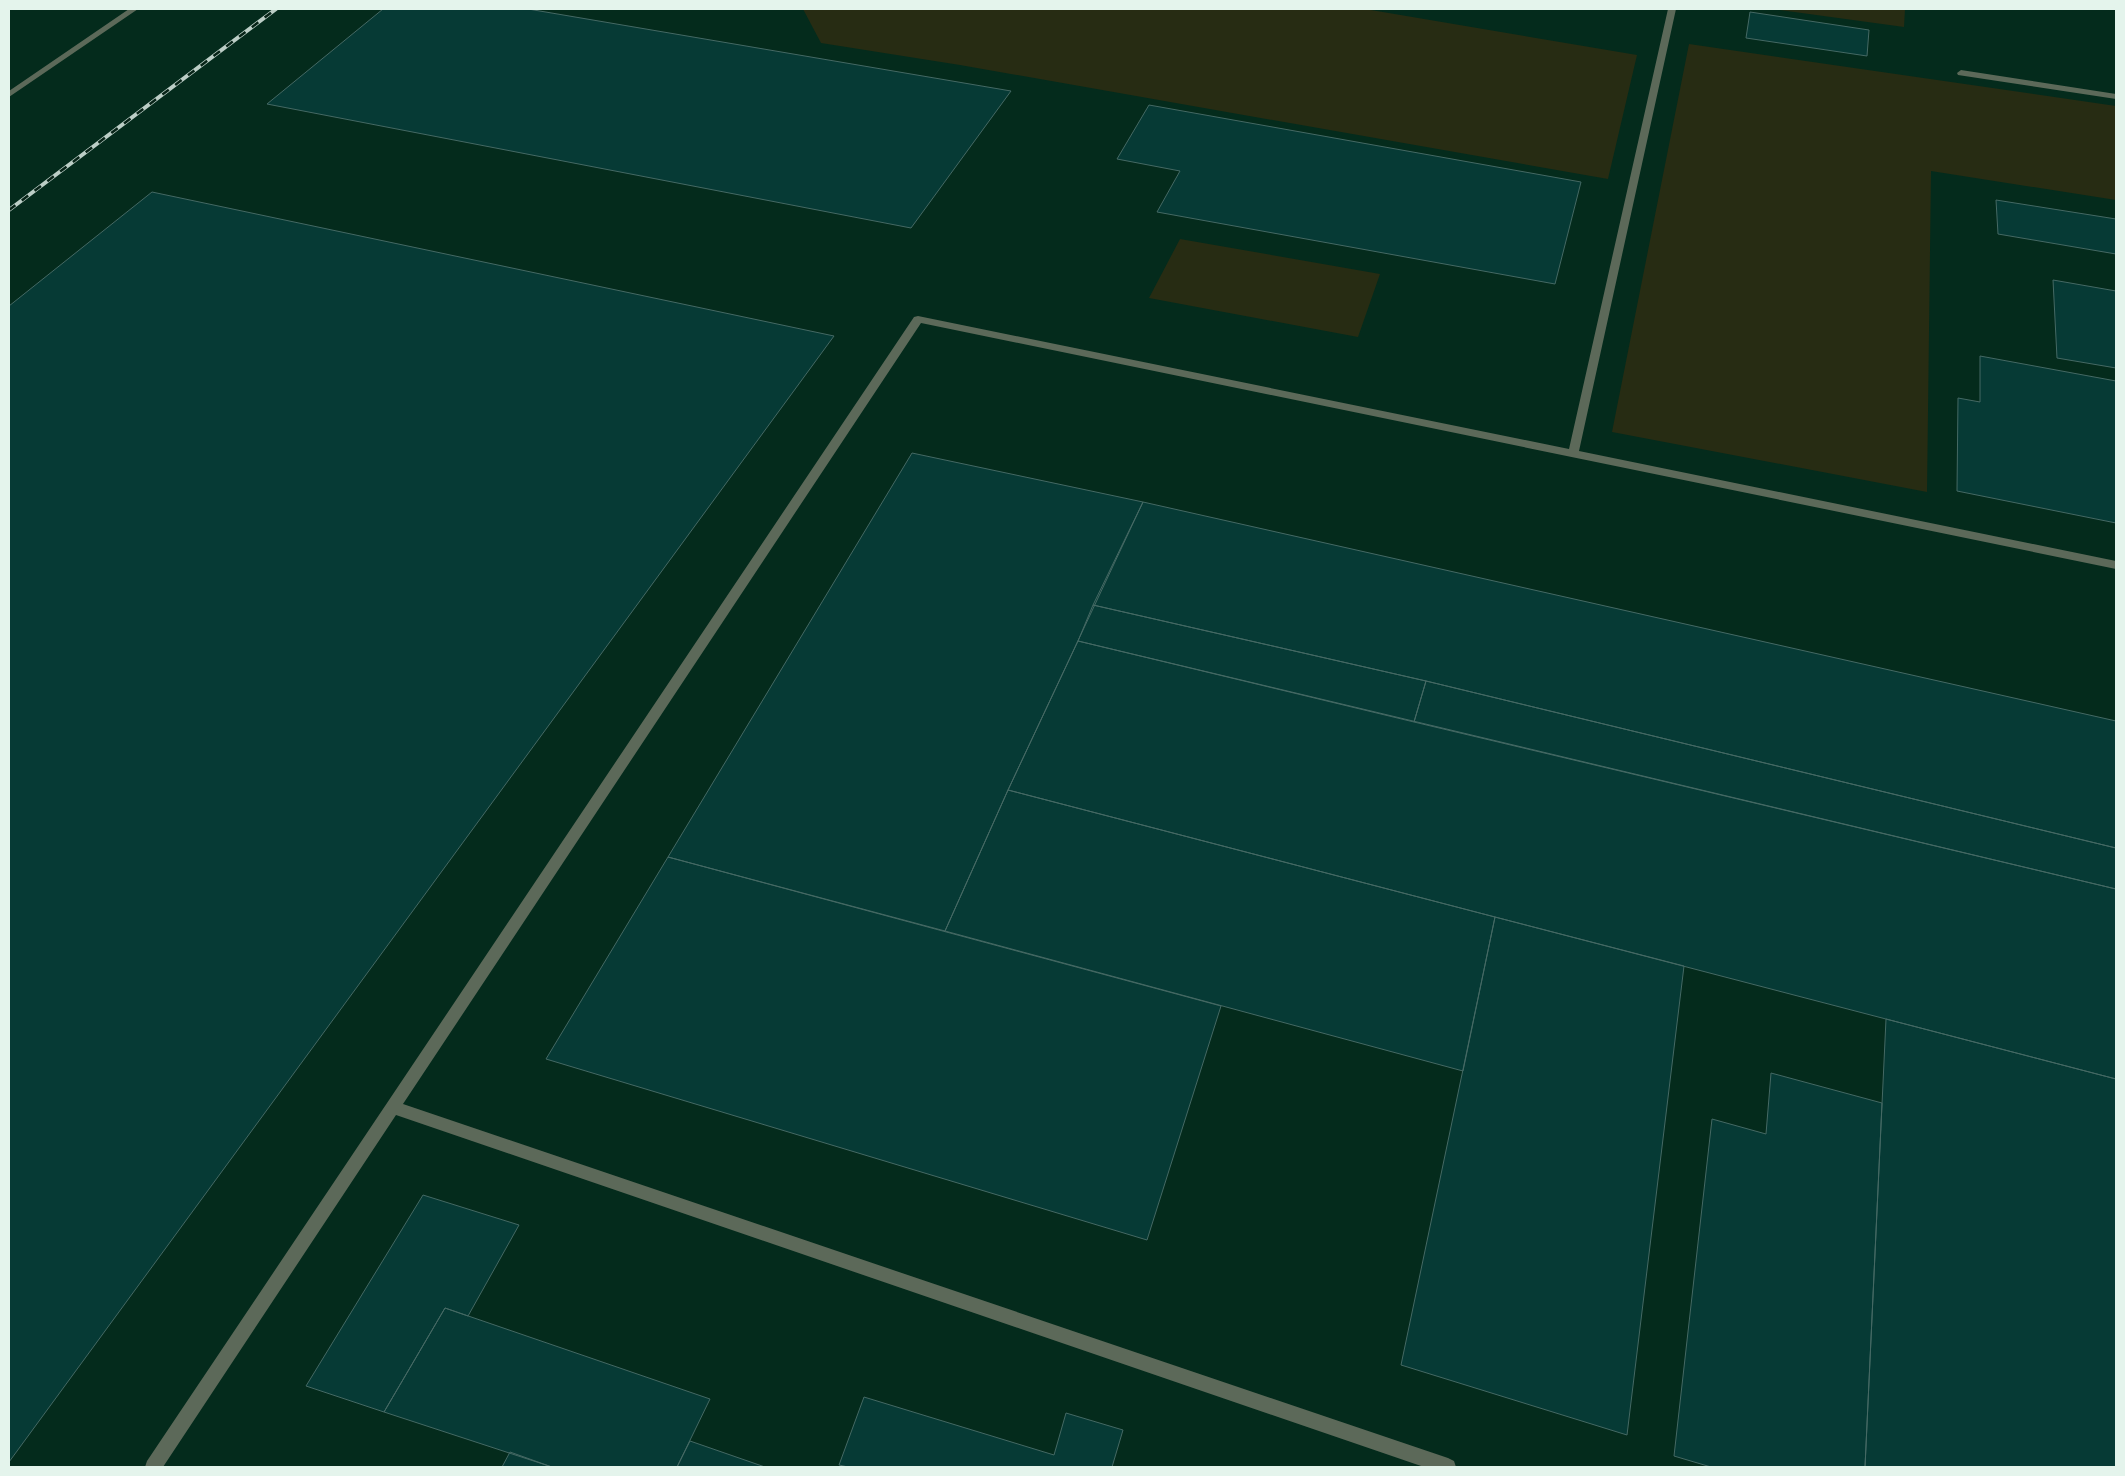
<svg xmlns="http://www.w3.org/2000/svg" width="2125" height="1476" font-family="'Fira Sans',sans-serif">
<style>
.built{fill:#042b1c}
.green{fill:#272c13}
.building{fill:#063a35;stroke:#456964}
.lines{fill:none;stroke-linecap:round;stroke-linejoin:round}
.service{fill:#5c6959;fill-rule:evenodd}
.rail-casing{stroke:#bccec6;stroke-width:4}
.rail{stroke:#072317;stroke-width:2.5;stroke-dasharray:8;stroke-linecap:butt}
</style>
<rect width="100%" height="100%" fill="#072317"/>
<path class="built" d="M9,9H2116V1467H9Z"/>
<path class="green" d="M803,9H1365L1637,55L1608,179L960,65L821,43Z
M1773,9H1905L1904,27Z
M1689,44L2116,106V200L1931,171L1927,492L1612,432Z
M1180,239L1380,274L1358,337L1149,298Z"/>
<path class="building" d="M383,9H528L1011,91L911,228L267,104Z
M1750,12L1869,30L1867,56L1746,38Z
M1149,105L1581,182L1555,284L1157,212L1180,171L1117,159Z
M152,192L834,336L9,1462V306Z
M1996,200L2116,219V254L1998,234Z
M2053,280L2116,291V368L2057,358Z
M1980,356L2116,381V523L1957,491L1958,398L1980,402Z
M912,453L1143,502L1008,790L945,931L668,857Z
M1143,502L2116,721V848L1426,681L1093,605Z
M1093,605L1426,681L1414,722L1078,641Z
M1078,641L2116,889V1079L1008,790Z
M1426,681L2116,848V889L1414,722Z
M1008,790L1495,917L1463,1071L945,931Z
M668,857L1221,1006L1147,1240L546,1059Z
M1495,917L1684,966L1627,1435L1401,1365Z
M1886,1019L2116,1079V1467H1865Z
M1771,1073L1882,1103L1865,1467H1711L1674,1456L1712,1119L1766,1134Z
M423,1195L519,1225L468,1316L445,1308L384,1412L306,1386Z
M445,1308L710,1399L677,1467H552L384,1412Z
M864,1397L1054,1455L1066,1413L1123,1430L1112,1467H848L839,1465Z
M690,1441L765,1467H677Z
M510,1452L552,1467H502Z"/>
<g class="lines">
<path class="service" d="M129,9H138L9,97V91Z
M1668,9H1676L1579,451L2116,561V569L921,323L403,1104L1448,1458L1454,1461L1456,1467H1424L396,1115L163,1467H145L147,1461L914,317L918,316L1569,449Z
M1961,70L2116,94V99L1958,75L1957,73Z"/>
<g class="rail-casing">
<path id="rail" d="M9,210L276,9"/>
</g>
<use href="#rail" class="rail"/>
</g>
<rect width="2125" height="1476" fill="none" stroke="#e4f4ec" stroke-width="20"/>
</svg>
